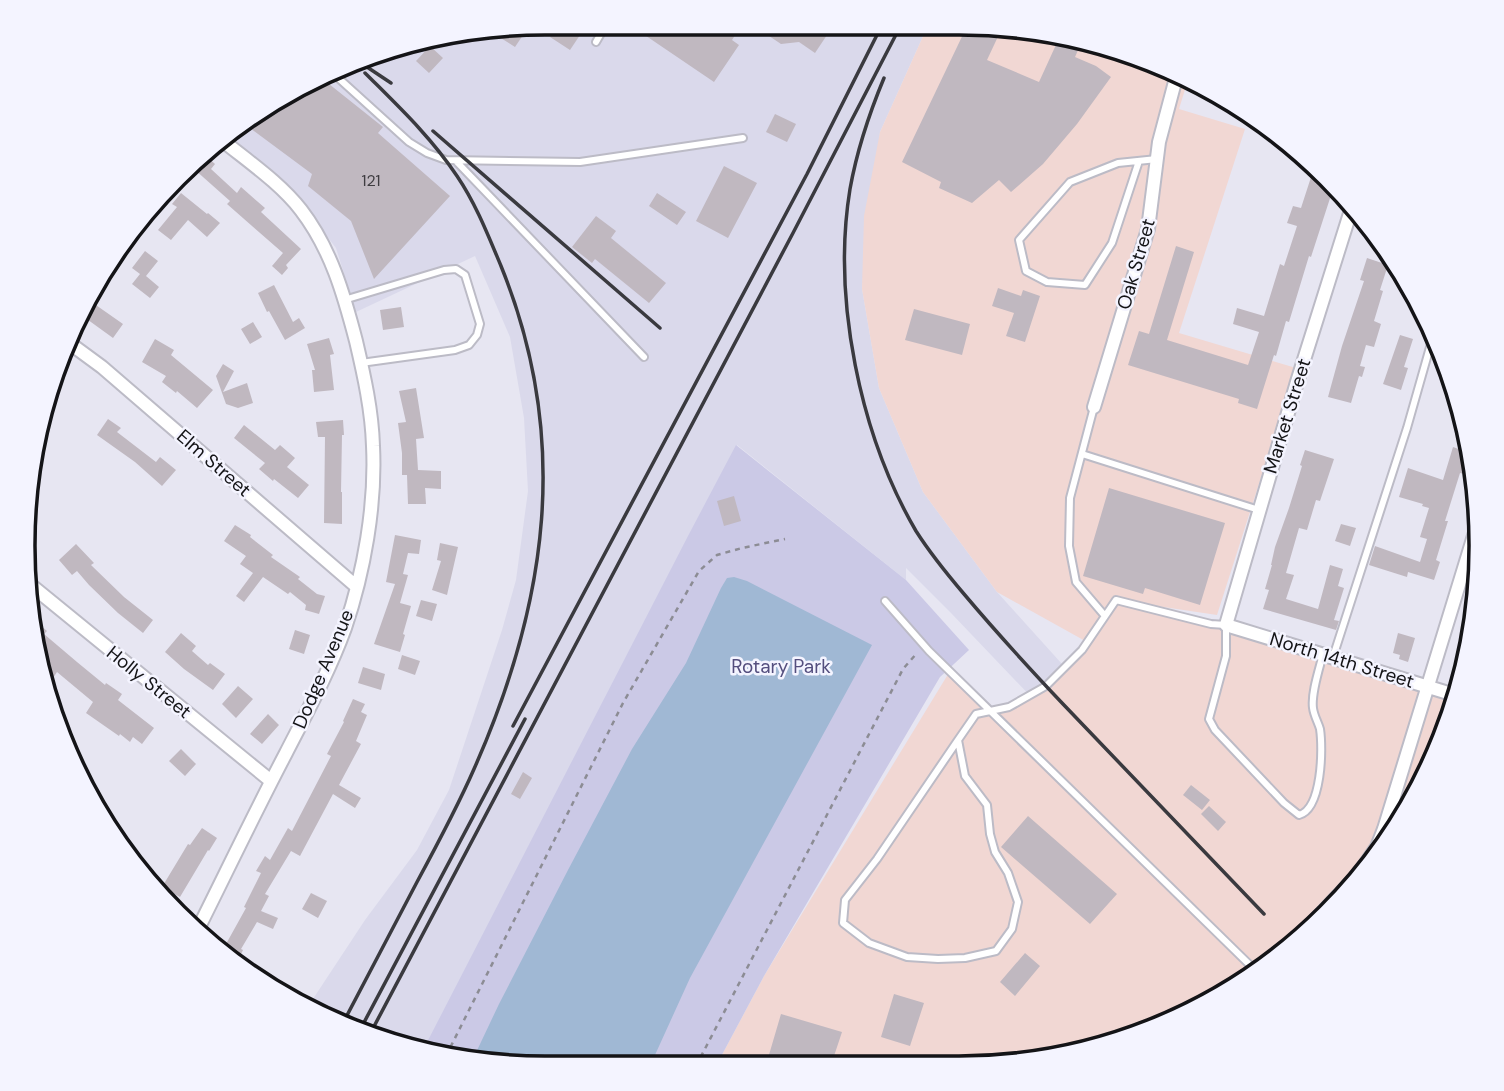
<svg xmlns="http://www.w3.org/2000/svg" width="1504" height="1091" font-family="'DM Sans',sans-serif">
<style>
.built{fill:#dad9eb}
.industrial{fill:#f1d7d3}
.green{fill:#cbc9e6}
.water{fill:#a0b8d4}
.building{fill:#c0b8c0}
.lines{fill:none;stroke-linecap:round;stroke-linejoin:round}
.lane-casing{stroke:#bcbbc6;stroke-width:10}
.street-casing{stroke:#bcbbc6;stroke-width:16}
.path{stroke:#8c8c94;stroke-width:2.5;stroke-dasharray:5 5;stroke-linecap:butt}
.lane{stroke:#fff;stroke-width:6}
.street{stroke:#fff;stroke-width:12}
.rail{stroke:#3a3a3f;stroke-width:3.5}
.labels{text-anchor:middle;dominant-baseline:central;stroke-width:5;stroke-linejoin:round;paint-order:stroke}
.number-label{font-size:16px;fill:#3f3d41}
.street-label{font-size:19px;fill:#141417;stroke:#f4f4ff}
.park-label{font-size:19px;fill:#544e7e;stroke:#f4f4ff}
.rim{fill:none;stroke:#141417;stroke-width:3.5}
</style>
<rect width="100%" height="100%" fill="#e7e6f2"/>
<path class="built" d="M546,23H929L880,132L862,289L879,388L923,492L997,592L1108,715L1036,702L951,613L906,568V580L737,445L423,1052L410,1050L307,1008L365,920L417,850L449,790L502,630L516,580L528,491L524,418L510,337L475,256L356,312L336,248L294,194L229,134L255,111L410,41Z"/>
<path class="industrial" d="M929,23H959L1093,40L1187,83L1179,109L1245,129L1179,333L1296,368L1217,615L1130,602L1226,625L1458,696L1454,713L1411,807L1352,890L1277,960L1159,1028L1027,1064L716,1066L764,976L950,671L991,711L1009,707L1046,686L1087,642L997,592L923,492L879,388L862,289L864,216L880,132Z"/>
<path class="green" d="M736,445L906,580L969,650L940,677L764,976L716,1066L511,1067L422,1052L688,536Z"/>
<path class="water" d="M734,577L747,581L872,645L690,978L650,1066L511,1067L472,1061L499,1004L568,870L632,749L686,663L721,588L727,578Z"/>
<path class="building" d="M559,23H588L570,50L550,37Z
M627,23H743L732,40L739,45L714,82Z
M750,23H835L815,53L799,42L781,44Z
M968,24L1002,28L987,60L1039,82L1060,36L1083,39L1075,57L1096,66L1111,77L1077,124L1043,164L1011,192L999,180L972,203L939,188L941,182L902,162Z
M517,27L525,32L515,47L496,35L500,29Z
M430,46L443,58L429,73L416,61Z
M324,80L383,127L378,133L450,196L374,279L351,221L308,186L312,174L242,122L255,111Z
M775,114L796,124L787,142L766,132Z
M206,156L215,164L211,169L237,193L241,187L265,208L261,212L301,249L286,265L288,268L282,275L272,266L283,253L227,204L230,201L194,169Z
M724,166L757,183L728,238L696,221Z
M1313,171L1333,189L1311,257L1309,256L1289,322L1286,321L1276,356L1274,355L1257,409L1238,403L1239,399L1128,365L1139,331L1149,334L1176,246L1194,252L1167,340L1248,365L1259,332L1233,324L1237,308L1264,316L1280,264L1284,266L1297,226L1287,223L1293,206L1301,208Z
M181,193L207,214L208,213L220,223L207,237L188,220L171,240L158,230L177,207L172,204Z
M657,193L686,212L677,225L649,206Z
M596,216L616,231L611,238L666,283L649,303L595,259L592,263L572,247Z
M145,251L158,261L146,276L159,287L150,298L132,284L140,274L132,268Z
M1367,258L1388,265L1380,290L1383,291L1374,321L1381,324L1374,347L1366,345L1360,366L1365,367L1362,377L1359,376L1351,403L1328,397L1342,346L1364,281L1360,280Z
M274,285L293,322L299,318L305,328L285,340L269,311L267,312L258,293Z
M998,288L1021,296L1023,290L1040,296L1025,342L1006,336L1014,313L992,306Z
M93,303L123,324L113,338L84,317Z
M401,307L404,327L383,330L380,310Z
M914,309L970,324L962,355L905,340Z
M253,322L262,337L250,344L241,329Z
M1400,335L1413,339L1404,367L1408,368L1401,390L1383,384Z
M329,338L334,354L330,355L334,390L314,392L312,370H315L307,344Z
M155,339L174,350L171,355L213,390L197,408L177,391L176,393L162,382L166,376L142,362Z
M223,364L234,371L223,392L247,383L253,403L238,408L226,404L216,376Z
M416,388L424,438L416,439L418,470L441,471V489L425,488L426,504H408L407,475H402V453L398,423L406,422L399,391Z
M108,419L121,428L117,432L156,462L160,457L176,470L162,486L135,462L97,435Z
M343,420L344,435H342L341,492H342V524L324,523L325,437H318L316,422Z
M244,425L275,450L280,445L295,458L287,467L309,485L298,498L274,479L273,481L259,469L265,463L234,438Z
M1453,447L1470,453L1464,474L1460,473L1445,521H1448L1436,560L1440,562L1434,580L1408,572L1407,577L1369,565L1375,546L1420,562L1427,539L1420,537L1429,508L1422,506L1423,504L1399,497L1408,468L1443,480Z
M1305,450L1334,459L1320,501L1316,500L1307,530L1299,528L1286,573L1294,575L1286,599L1318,609L1330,565L1343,569L1338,586L1344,588L1334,620L1339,621L1336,630L1263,609L1269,590L1265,589L1272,565H1271L1275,547L1289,508L1302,466L1300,465Z
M1109,488L1225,523L1200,605L1145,588L1143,594L1083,576Z
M734,496L741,521L724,526L717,501Z
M1341,524L1356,528L1350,546L1335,541Z
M235,525L251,535L250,537L273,555L271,557L300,577L298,579L317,594L325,596L319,614L305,610L306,605L290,592L288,594L263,577L244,602L236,596L253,573L240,564L246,556L224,541Z
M395,535L421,540L419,554L408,553L403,574L408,575L400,603L411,606L403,634L405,635L400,652L374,644L395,584L386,582Z
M440,543L458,547L447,595L432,590L441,561L437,560Z
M76,544L94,563L91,565L124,597L153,620L143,633L118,613L89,585L77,571L72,575L59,560Z
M421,600L437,604L432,621L416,616Z
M28,615L47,631L44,634L77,662L105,685L106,683L122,694L118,700L154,728L142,744L133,737L130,742L120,734L119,736L86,713L93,702L57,672L53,678L42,668Z
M295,630L310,635L304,654L289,649Z
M181,633L196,646L192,651L208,665L210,663L225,674L213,690L184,669L165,652Z
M1398,633L1415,638L1408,662L1399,659L1400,655L1393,653Z
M402,655L420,661L415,675L398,669Z
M363,667L385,674L381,690L358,683Z
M238,686L253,699L236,718L222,704Z
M353,699L365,704L361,712L367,715L356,741L361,744L339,785L361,798L355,808L333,794L300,856L291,851L265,894L269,896L261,911L278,918L273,929L257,922L241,949L243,950L236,964L221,953L246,908L244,907L261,873L256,871L265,856L270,860L288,828L292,831L331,756L327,754L344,722L343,721Z
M268,714L279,725L262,744L250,734Z
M181,749L196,764L185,776L169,761Z
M523,772L532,778L520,799L511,794Z
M1191,785L1210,800L1202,810L1183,795Z
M1209,806L1226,822L1218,831L1201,814Z
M1028,816L1117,894L1090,924L1001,847Z
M202,828L217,838L209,851L208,850L180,897L162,887L188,844L190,845Z
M311,893L327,901L318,918L302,909Z
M1025,953L1040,966L1015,996L1000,982Z
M894,994L924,1003L910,1046L881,1037Z
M781,1014L842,1032L831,1065H766Z"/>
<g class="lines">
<g class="lane-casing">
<path id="lane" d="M596,42L607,23
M335,75L409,142L427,153L446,160L580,162L743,138
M456,161L644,357
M1139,161L1112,243L1085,285L1047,282L1026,271L1019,240L1070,182L1118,163L1157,159
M344,300L444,270L456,269L465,275L480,324L477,335L469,345L455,350L361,363
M1094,407L1070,498L1069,546L1076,582L1105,616
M1082,454L1259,510
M885,601L929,651L1257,972
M1333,657L1407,428L1434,333
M958,740L877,859L845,900L843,923L869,943L907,957L938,959L965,958L996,951L1012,929L1018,902L1008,873L995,852L990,834L987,805L965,776L958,740L976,714L1009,707L1046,686L1082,650L1116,600L1211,624L1226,625V656L1209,719L1215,730L1284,803L1299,815C1322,809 1323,749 1320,729C1318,722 1314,716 1313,708C1311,693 1319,670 1323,654"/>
</g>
<g class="street-casing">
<path id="street" d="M1352,207L1297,382L1226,625L1458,696
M68,342L102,367L357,587
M1094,407L1148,229L1159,142L1176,78
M27,582L271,781
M196,933C226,873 255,812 286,753C307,712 329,672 345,628C364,572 376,505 373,446C372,411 364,375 356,341C344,295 331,249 301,210C280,183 249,162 222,140
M1277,960L1358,875L1377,847L1384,829L1480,516"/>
</g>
<path class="path" d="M446,1056L623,703L699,571L717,555L742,548L785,539
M696,1066L903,669L917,653"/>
<use href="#lane" class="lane"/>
<use href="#street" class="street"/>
<path class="rail" d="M361,63L391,83
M884,78C869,114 857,150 850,189C832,299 860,435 916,531C930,553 947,574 964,594C996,632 1029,668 1063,704C1130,774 1197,844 1264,914
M433,131L660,328
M513,726L807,174L883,23
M343,1023C368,976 392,929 417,882C437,845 457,808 474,769C548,602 571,438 501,266C488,235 476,204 457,176C431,137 398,106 365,73
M360,1030L525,719
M370,1034L793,233L902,23"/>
</g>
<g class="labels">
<g class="number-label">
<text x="371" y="180">121</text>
</g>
<g class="street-label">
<text transform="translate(1136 264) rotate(-74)">Oak Street</text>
<text transform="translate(1287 416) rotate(-73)">Market Street</text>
<text transform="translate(214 463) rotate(41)">Elm Street</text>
<text transform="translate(1342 660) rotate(17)">North 14th Street</text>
<text transform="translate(323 669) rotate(-67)">Dodge Avenue</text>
<text transform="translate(149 682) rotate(39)">Holly Street</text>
</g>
<g class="park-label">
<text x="781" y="666">Rotary Park</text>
</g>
</g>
<path d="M0 0H1504V1091H0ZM545 35H959A510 510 0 0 1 1469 545V546A510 510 0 0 1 959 1056H545A510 510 0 0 1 35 546V545A510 510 0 0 1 545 35Z" fill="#f4f4ff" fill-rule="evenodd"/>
<path class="rim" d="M545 35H959A510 510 0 0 1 1469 545V546A510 510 0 0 1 959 1056H545A510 510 0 0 1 35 546V545A510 510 0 0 1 545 35Z"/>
</svg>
